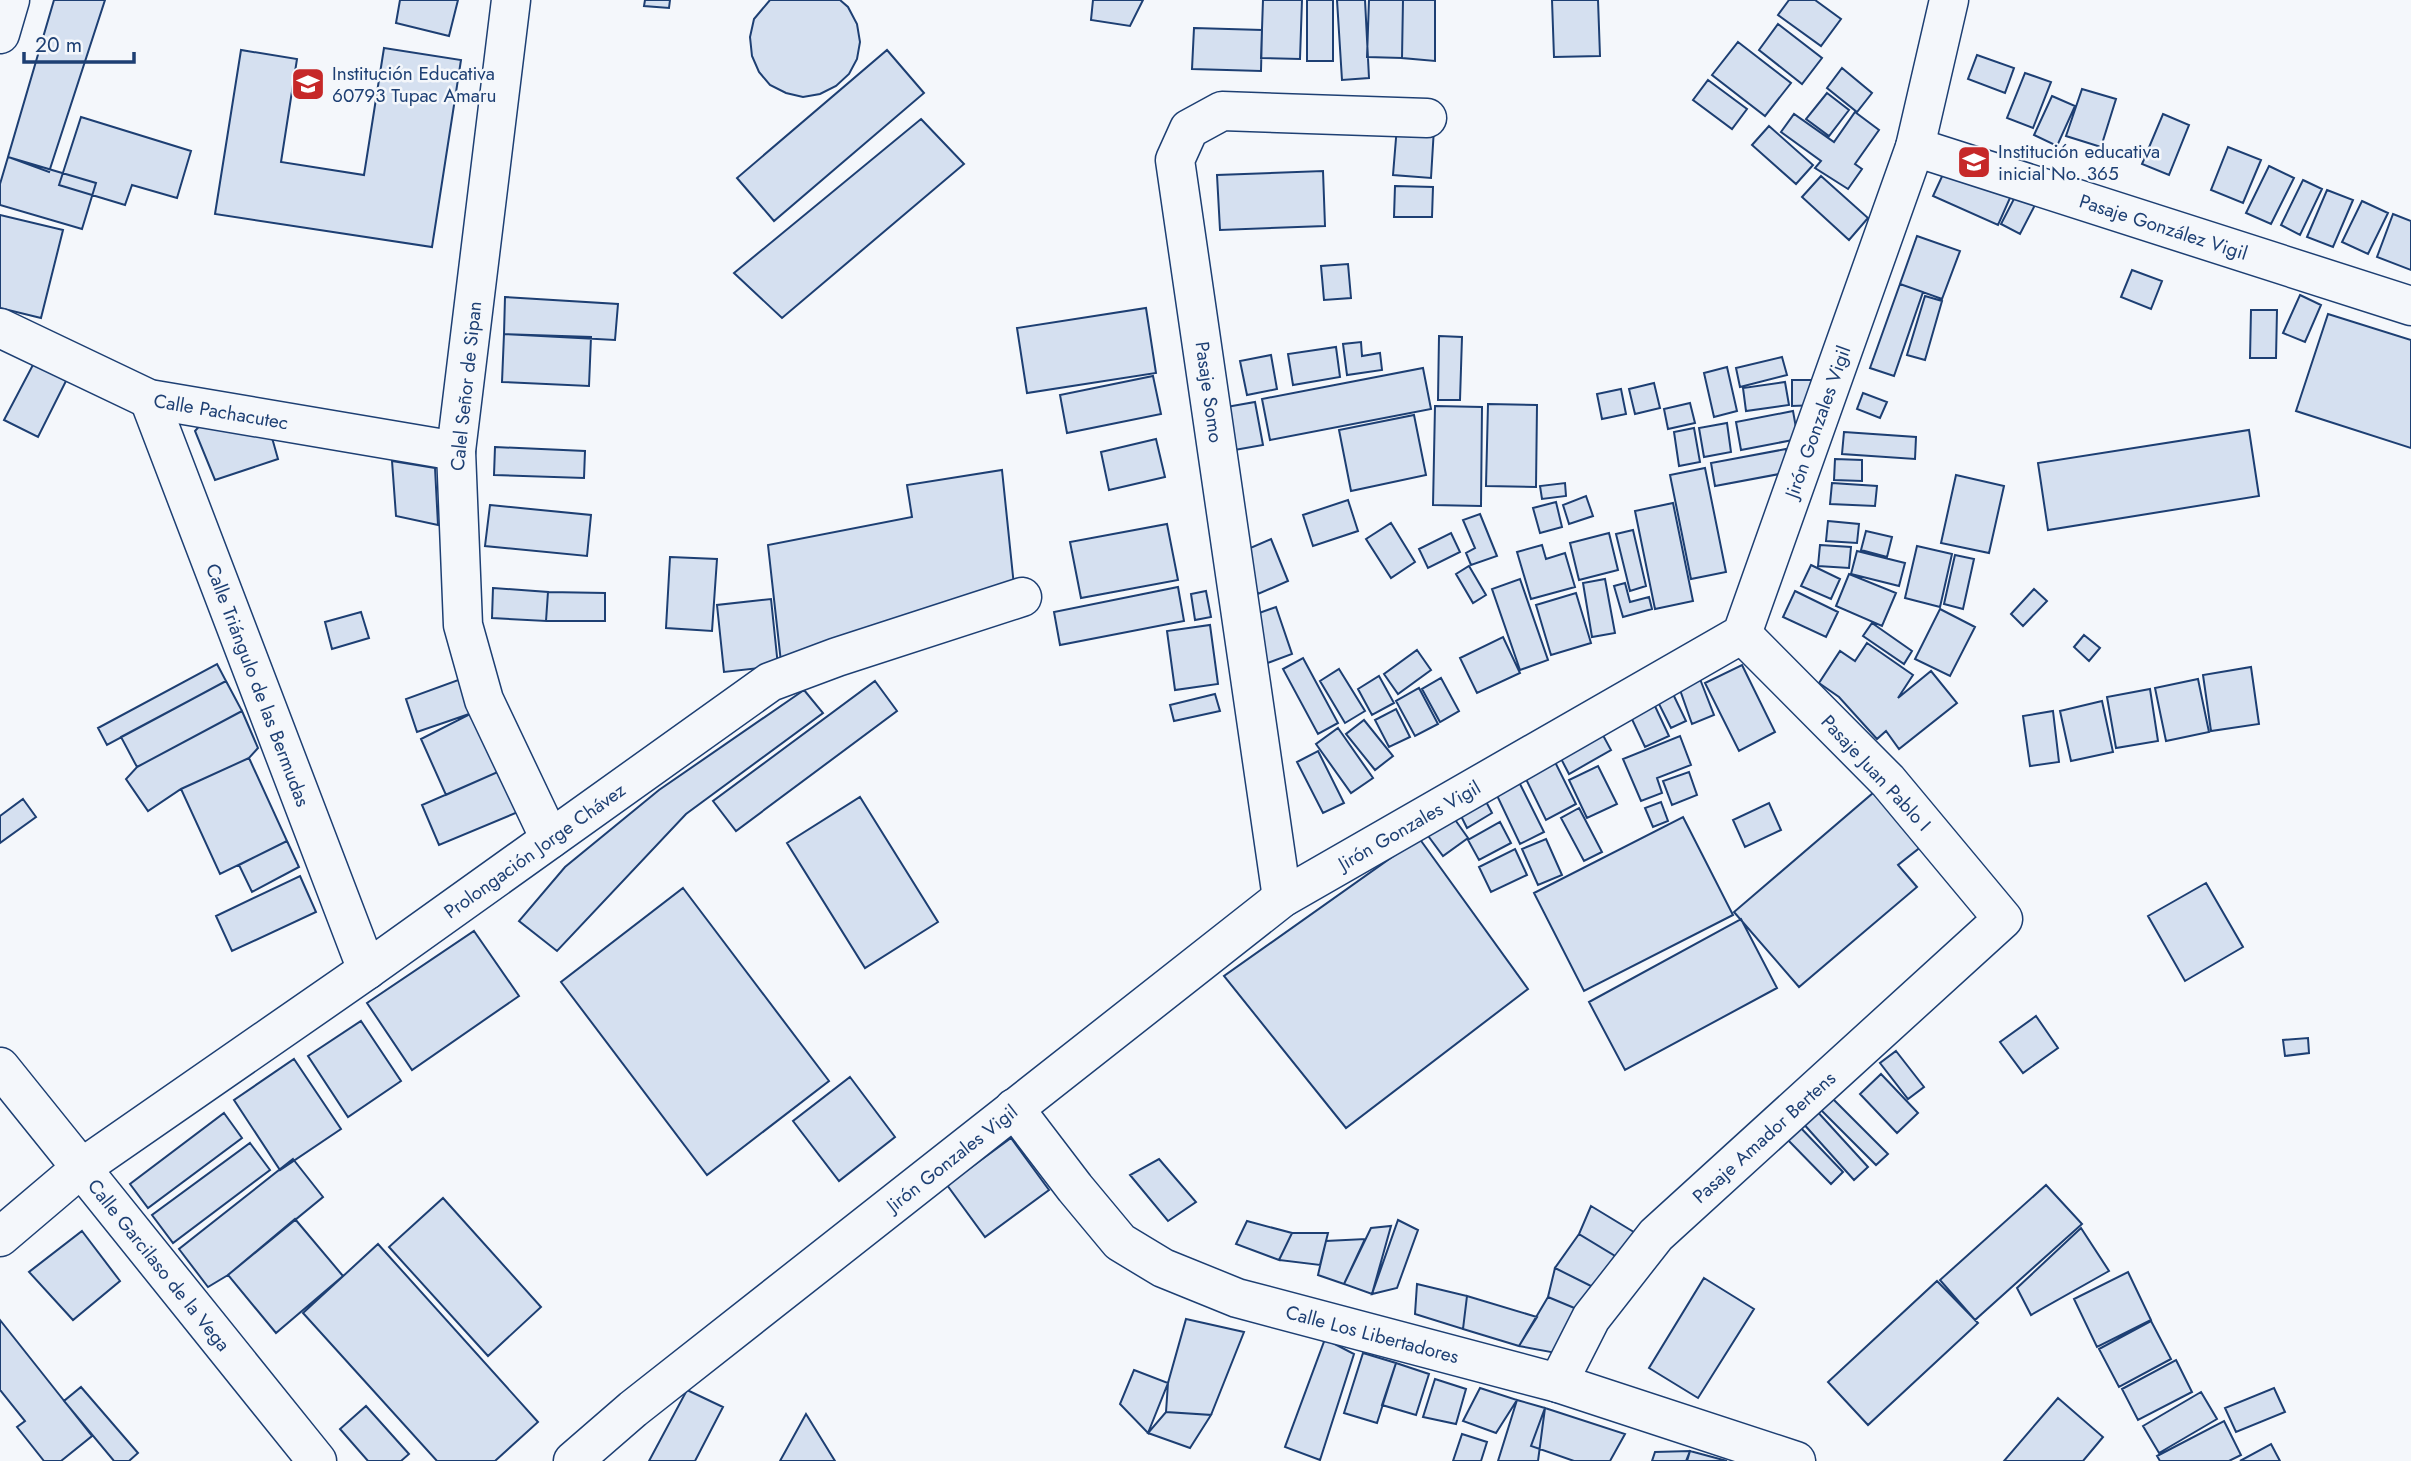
<svg xmlns="http://www.w3.org/2000/svg" width="2411" height="1461" font-family="Jost,sans-serif">
<style>
.building{fill:#d5e0f0;stroke:#1d3f73;stroke-width:2}
.lines{fill:none;stroke-linecap:round;stroke-linejoin:round}
.minor-casing{stroke:#1d3f73;stroke-width:41}
.minor{stroke:#f4f7fb;stroke-width:38}
.labels{text-anchor:middle;dominant-baseline:central;stroke-width:5;stroke-linejoin:round;paint-order:stroke}
.poi-label{font-size:19px;fill:#1d3f73;stroke:#f4f7fb;text-anchor:start}
.street-label{font-size:19px;fill:#1d3f73;stroke:#f4f7fb}
</style>
<rect width="100%" height="100%" fill="#f4f7fb"/>
<path class="building" d="M54,0H105L49,172L8,157Z
M400,0H458L449,36L396,23Z
M645,0H670L669,8L644,6Z
M770,0H840L848,7L857,24L860,42L857,59L849,74L836,86L820,94L803,97L786,93L770,85L759,72L752,56L750,37L754,19Z
M1093,0H1143L1130,26L1091,20Z
M1263,0H1302L1300,59L1261,58Z
M1307,0H1333V61H1307Z
M1337,0H1365L1369,78L1342,80Z
M1369,0H1403L1402,58L1367,57Z
M1403,0H1435V61L1402,58Z
M1552,0H1598L1600,56L1554,57Z
M1789,0H1815L1841,19L1821,46L1778,15Z
M1778,24L1822,58L1802,84L1759,50Z
M1194,28L1262,30L1261,71L1192,69Z
M1738,42L1791,83L1765,116L1712,75Z
M384,48L461,60L432,247L215,214L241,50L297,59L281,162L364,175Z
M887,50L924,93L774,221L737,178Z
M1977,55L2014,68L2005,93L1968,79Z
M1842,68L1872,93L1857,112L1827,88Z
M2025,73L2051,82L2033,128L2007,118Z
M1708,80L1747,109L1732,129L1693,100Z
M2082,89L2116,99L2101,147L2066,136Z
M1827,93L1849,110L1829,136L1806,119Z
M2052,96L2075,106L2057,146L2034,135Z
M1855,112L1879,130L1855,164L1862,169L1848,189L1815,168L1821,161L1781,132L1794,114L1834,142Z
M2163,114L2189,125L2169,175L2142,164Z
M81,117L191,151L177,198L132,185L125,205L59,185Z
M921,119L964,164L782,318L734,273Z
M1397,126L1434,128L1431,178L1393,175Z
M1769,126L1813,165L1796,184L1752,145Z
M2228,147L2261,160L2243,203L2211,190Z
M8,157L96,183L82,229L0,205V184Z
M1950,159L2014,189L1998,225L1933,196Z
M2269,166L2294,178L2271,224L2246,213Z
M1323,171L1325,226L1220,230L1217,175Z
M1821,176L1868,218L1849,240L1802,197Z
M2303,180L2322,189L2300,235L2281,225Z
M1395,186L1433,187L1432,217H1394Z
M2327,190L2353,200L2333,247L2307,237Z
M2017,193L2036,203L2020,234L2001,224Z
M2362,201L2388,213L2368,254L2342,242Z
M2393,214L2411,221V270L2377,257Z
M0,215L63,230L41,318L0,308Z
M1917,236L1960,251L1942,299L1900,284Z
M1348,264L1351,298L1324,300L1321,266Z
M2132,270L2162,281L2151,309L2121,297Z
M1900,284L1923,292L1894,376L1870,368Z
M2300,295L2321,305L2305,342L2283,333Z
M1925,296L1942,301L1925,360L1907,355Z
M505,297L618,304L615,340L504,334Z
M1146,308L1156,373L1027,393L1017,328Z
M2251,310H2277L2276,358H2250Z
M2328,314L2411,340V448L2296,411Z
M504,334L591,337L589,386L502,382Z
M1439,336L1462,337L1460,400H1438Z
M1361,342L1362,356L1380,353L1382,370L1347,375L1343,344Z
M1336,347L1340,377L1293,385L1288,354Z
M1271,355L1277,389L1247,395L1240,361Z
M1782,357L1787,375L1740,387L1736,368Z
M35,361L68,377L38,437L4,420Z
M1727,367L1737,411L1714,417L1704,373Z
M1423,368L1431,409L1270,440L1262,399Z
M1153,376L1161,414L1067,433L1060,395Z
M1792,380H1818V405L1792,406Z
M1785,382L1789,405L1746,411L1743,388Z
M1654,383L1660,408L1635,414L1629,389Z
M1621,389L1626,414L1602,419L1597,394Z
M1863,393L1887,402L1880,418L1857,409Z
M1255,402L1263,445L1223,452L1215,409Z
M1690,403L1695,423L1668,429L1664,409Z
M1488,404L1537,405L1536,487L1486,486Z
M1435,406L1482,407L1481,506L1433,505Z
M1793,411L1798,439L1741,450L1736,422Z
M210,414L269,427L278,459L215,480L195,431Z
M1414,415L1426,475L1351,491L1339,430Z
M1727,423L1731,452L1704,457L1699,428Z
M1694,428L1700,462L1679,466L1674,432Z
M2249,430L2259,496L2048,530L2038,463Z
M1844,432L1916,437L1915,459L1842,454Z
M1156,439L1165,477L1109,490L1101,452Z
M495,447L585,451L584,478L494,475Z
M1786,449L1790,472L1715,486L1711,463Z
M1835,459L1862,460V481L1834,480Z
M392,461L435,468L438,525L396,516Z
M1705,468L1726,572L1691,579L1670,475Z
M1002,470L1014,586L782,671L768,545L912,517L907,485Z
M1956,475L2004,486L1989,553L1941,543Z
M1565,483L1566,496L1542,499L1540,486Z
M1832,483L1877,486L1875,506L1830,504Z
M1586,496L1593,516L1569,524L1563,505Z
M1348,500L1358,531L1313,546L1303,515Z
M1556,502L1562,527L1540,533L1533,508Z
M1673,503L1693,601L1655,609L1635,511Z
M490,505L591,515L587,556L485,546Z
M1480,514L1497,556L1471,565L1466,553L1475,548L1463,520Z
M1828,521L1859,524L1857,543L1826,541Z
M1391,523L1415,562L1391,578L1366,539Z
M1167,524L1178,580L1081,598L1070,542Z
M1633,530L1646,586L1630,591L1616,534Z
M1866,531L1892,537L1887,557L1861,550Z
M1451,533L1460,552L1428,568L1419,549Z
M1609,533L1618,570L1579,580L1570,543Z
M1271,539L1288,581L1258,594L1241,552Z
M1542,545L1546,559L1565,553L1575,587L1531,599L1517,552Z
M1820,545L1851,547L1849,568L1818,566Z
M1917,546L1952,554L1940,607L1905,598Z
M1857,551L1905,563L1899,586L1851,574Z
M1955,555L1974,559L1963,609L1944,604Z
M670,557L717,559L712,631L666,628Z
M1811,565L1840,579L1831,599L1801,586Z
M1469,566L1486,595L1473,603L1456,574Z
M1849,574L1896,593L1882,626L1836,606Z
M1520,579L1548,660L1520,670L1492,589Z
M1605,579L1615,633L1592,637L1583,583Z
M1625,583L1630,602L1649,597L1652,609L1623,617L1614,586Z
M1178,587L1184,621L1060,645L1054,612Z
M493,588L548,592L546,621L492,618Z
M2034,589L2047,601L2023,626L2011,614Z
M1206,591L1211,617L1195,620L1191,594Z
M1795,591L1838,612L1826,637L1783,617Z
M548,592L605,593V621H546Z
M1576,593L1591,643L1551,655L1536,605Z
M771,599L778,666L724,672L717,605Z
M1276,607L1292,654L1262,665L1245,618Z
M1940,609L1975,627L1950,676L1915,659Z
M361,612L369,638L332,649L325,622Z
M1872,623L1912,651L1904,664L1863,636Z
M1210,625L1218,684L1175,690L1167,631Z
M2084,635L2100,648L2089,661L2074,647Z
M1503,637L1520,673L1477,693L1460,658Z
M1867,643L1913,675L1898,698L1931,671L1957,703L1899,749L1886,731L1877,739L1839,697L1819,683L1840,651L1855,661Z
M1417,650L1431,670L1398,694L1384,674Z
M1303,658L1338,723L1318,734L1283,669Z
M217,664L226,681L107,745L98,728Z
M1742,665L1775,732L1739,751L1705,683Z
M2251,667L2259,724L2211,731L2203,675Z
M1339,669L1365,711L1345,723L1320,681Z
M1379,676L1394,703L1372,715L1358,689Z
M1441,678L1459,711L1440,722L1422,689Z
M461,679L472,713L417,732L406,699Z
M1700,679L1714,715L1692,724L1679,687Z
M2198,679L2209,732L2166,741L2155,688Z
M226,681L242,711L137,767L121,737Z
M875,681L897,711L736,831L713,801Z
M1419,688L1438,724L1415,736L1396,701Z
M2150,689L2158,741L2116,748L2107,697Z
M804,690L823,713L686,814L557,951L519,921L565,867L659,790Z
M1215,694L1220,711L1174,721L1170,705Z
M1673,694L1686,721L1671,728L1658,702Z
M2102,701L2113,752L2071,761L2060,711Z
M1654,704L1669,736L1645,747L1630,715Z
M1396,709L1410,737L1389,747L1375,720Z
M242,711L258,748L249,758L181,789L148,811L126,779L137,767Z
M2053,711L2059,762L2030,766L2023,716Z
M472,713L500,771L446,795L421,739Z
M1364,720L1393,756L1375,770L1346,734Z
M1598,726L1611,750L1569,774L1556,749Z
M1338,728L1373,778L1351,793L1316,744Z
M1680,736L1691,765L1657,778L1662,793L1641,801L1623,759Z
M1318,751L1344,803L1323,813L1297,762Z
M1552,756L1576,804L1546,820L1522,771Z
M249,758L287,841L220,874L181,789Z
M1598,766L1617,804L1587,818L1569,780Z
M500,771L518,812L439,845L422,805Z
M1689,772L1697,795L1672,805L1663,781Z
M1515,774L1544,832L1520,844L1492,785Z
M1880,787L1927,842L1898,865L1917,887L1799,987L1734,912Z
M1482,794L1492,813L1467,828L1457,808Z
M860,797L938,922L865,968L787,843Z
M23,799L36,817L0,843V816Z
M1661,802L1668,821L1653,827L1645,808Z
M1769,803L1781,830L1745,847L1733,820Z
M1579,808L1602,852L1584,861L1561,818Z
M1451,814L1468,838L1443,856L1426,833Z
M1683,817L1733,915L1584,991L1534,893Z
M1500,822L1511,843L1479,860L1468,840Z
M1419,838L1528,989L1346,1128L1224,976Z
M1546,839L1562,875L1538,885L1522,849Z
M287,841L299,867L252,892L239,865Z
M1515,849L1527,875L1491,892L1479,867Z
M300,876L316,912L232,951L216,916Z
M2206,883L2243,947L2185,981L2148,916Z
M683,888L829,1081L707,1175L561,982Z
M1741,919L1777,988L1625,1070L1589,1002Z
M474,931L519,996L412,1070L367,1003Z
M2036,1016L2058,1048L2023,1073L2000,1042Z
M361,1021L401,1081L348,1117L308,1056Z
M2308,1038L2309,1053L2285,1056L2283,1040Z
M1896,1051L1924,1087L1908,1099L1880,1063Z
M294,1059L341,1129L280,1170L234,1100Z
M1881,1074L1918,1113L1897,1133L1860,1094Z
M850,1077L895,1137L839,1181L793,1121Z
M1830,1096L1888,1154L1876,1165L1819,1108Z
M1815,1109L1868,1167L1854,1180L1801,1121Z
M224,1113L242,1138L148,1208L130,1184Z
M1798,1125L1843,1172L1831,1184L1785,1137Z
M1011,1138L1049,1190L985,1237L947,1185Z
M250,1143L270,1170L173,1243L152,1215Z
M293,1159L323,1197L228,1275L208,1287L179,1249Z
M1159,1159L1196,1202L1168,1221L1130,1175Z
M2046,1185L2082,1224L1975,1320L1940,1280Z
M443,1198L541,1307L488,1356L389,1247Z
M1591,1206L1642,1237L1625,1262L1579,1234Z
M295,1219L343,1276L276,1333L228,1275Z
M1398,1220L1418,1230L1397,1288L1372,1294Z
M1247,1221L1292,1233L1279,1260L1236,1244Z
M1391,1226L1372,1294L1344,1284L1371,1228Z
M2081,1228L2109,1271L2031,1315L2017,1288Z
M82,1231L120,1281L73,1320L29,1272Z
M1292,1233H1328L1320,1265L1279,1260Z
M1579,1234L1625,1262L1601,1291L1555,1268Z
M1365,1239L1344,1284L1318,1275L1326,1241Z
M378,1244L538,1422L495,1461H437L303,1313Z
M1555,1268L1601,1291L1584,1312L1548,1297Z
M2128,1272L2151,1320L2097,1347L2074,1299Z
M1704,1278L1754,1309L1698,1398L1649,1368Z
M1937,1281L1978,1323L1868,1425L1828,1382Z
M1417,1284L1467,1296L1463,1329L1415,1314Z
M1467,1296L1537,1317L1519,1346L1463,1329Z
M1548,1297L1584,1312L1556,1353L1519,1346Z
M1186,1319L1244,1332L1211,1415L1166,1412L1168,1383Z
M0,1320L92,1436L61,1461H44L17,1427L25,1421L0,1390Z
M2151,1321L2171,1359L2119,1387L2099,1349Z
M1325,1339L1354,1354L1320,1460L1285,1447Z
M1363,1353L1396,1363L1377,1423L1344,1413Z
M2176,1360L2192,1392L2138,1420L2122,1389Z
M1396,1363L1429,1374L1416,1415L1382,1405Z
M1134,1370L1168,1383L1148,1433L1120,1404Z
M1435,1379L1466,1389L1456,1424L1423,1417Z
M81,1387L138,1453L129,1461H114L64,1401Z
M1480,1388L1517,1400L1496,1433L1463,1421Z
M2274,1388L2285,1412L2236,1432L2225,1408Z
M687,1390L723,1407L695,1461H649Z
M2201,1392L2217,1419L2159,1453L2143,1426Z
M2058,1398L2103,1437L2083,1461H2004Z
M1517,1400L1545,1408L1538,1461H1498Z
M366,1406L409,1454L401,1461H368L340,1429Z
M1545,1408L1625,1434L1610,1461H1574L1531,1446Z
M1166,1412L1211,1415L1190,1448L1148,1433Z
M806,1414L835,1461H780Z
M2224,1421L2241,1455L2229,1461H2160L2157,1456Z
M1462,1434L1487,1442L1481,1461H1453Z
M2271,1444L2280,1461H2240Z
M1690,1451L1727,1461H1687Z
M1690,1451L1686,1461H1652L1655,1452Z"/>
<g class="lines">
<g class="minor-casing">
<g id="minor">
<path d="M511,0L456,451L463,625L484,700L550,839"/>
<path d="M0,34L10,0"/>
<path id="s1" d="M1915,147L2411,306"/>
<path id="s2" d="M0,328L149,399L456,451"/>
<path id="s3" d="M149,399L367,970"/>
<path d="M1282,898L1175,160L1189,129L1222,111L1427,118"/>
<path id="s4" d="M0,1067L317,1461"/>
<path id="s5" d="M1014,1108L1075,1188L1120,1242L1163,1268L1237,1298L1558,1383L1796,1461"/>
<path id="s6" d="M0,1237L80,1169L367,970L770,682L837,657L1022,597"/>
<path id="s7" d="M1558,1383L1591,1318L1656,1235L2003,919L1888,781L1742,634"/>
<path id="s8" d="M573,1461L633,1409L1282,898L1742,634L1915,147L1949,0"/>
</g>
</g>
<use href="#minor" class="minor"/>
</g>
<defs>
<g id="school-square" transform="scale(1.75)"><rect x="-9" y="-9" width="18" height="18" rx="4" fill="#c62828" stroke="#f4f7fb"/><path d="M0-5L7-2L0 1L-7-2ZM-4 1L0 2.5L4 1V4Q0 6-4 4Z" fill="#fff"/></g>
</defs>
<g fill-rule="evenodd">
<use href="#school-square" x="308" y="84"/>
<use href="#school-square" x="1974" y="162"/>
</g>
<g class="labels">
<g class="poi-label">
<text x="332" y="73">Institución Educativa<tspan x="332" dy="22">60793 Tupac Amaru</tspan></text>
<text x="1998" y="151">Institución educativa<tspan x="1998" dy="22">inicial No. 365</tspan></text>
</g>
<g class="street-label">
<text stroke="none"><textPath href="#s1" startOffset="261">Pasaje González Vigil</textPath></text>
<text transform="translate(466 386) rotate(-84)">Calel Señor de Sipan</text>
<text transform="translate(1209 392) rotate(82)">Pasaje Somo</text>
<text stroke="none"><textPath href="#s2" startOffset="238">Calle Pachacutec</textPath></text>
<text stroke="none"><textPath href="#s8" startOffset="1661">Jirón Gonzales Vigil</textPath></text>
<text stroke="none"><textPath href="#s3" startOffset="306">Calle Triángulo de las Bermudas</textPath></text>
<text transform="translate(1876 773) rotate(47)">Pasaje Juan Pablo I</text>
<text stroke="none"><textPath href="#s8" startOffset="1052">Jirón Gonzales Vigil</textPath></text>
<text stroke="none"><textPath href="#s6" startOffset="660">Prolongación Jorge Chávez</textPath></text>
<text stroke="none"><textPath href="#s7" startOffset="324">Pasaje Amador Bertens</textPath></text>
<text stroke="none"><textPath href="#s8" startOffset="485">Jirón Gonzales Vigil</textPath></text>
<text stroke="none"><textPath href="#s4" startOffset="254">Calle Garcilaso de la Vega</textPath></text>
<text stroke="none"><textPath href="#s5" startOffset="441">Calle Los Libertadores</textPath></text>
</g>
</g>
<path d="M24 52v10h110v-10" fill="none" stroke="#1d3f73" stroke-width="3.5"/>
<text x="35" y="52" font-size="21" fill="#1d3f73" stroke="#f4f7fb" stroke-width="5" paint-order="stroke">20 m</text>
</svg>
